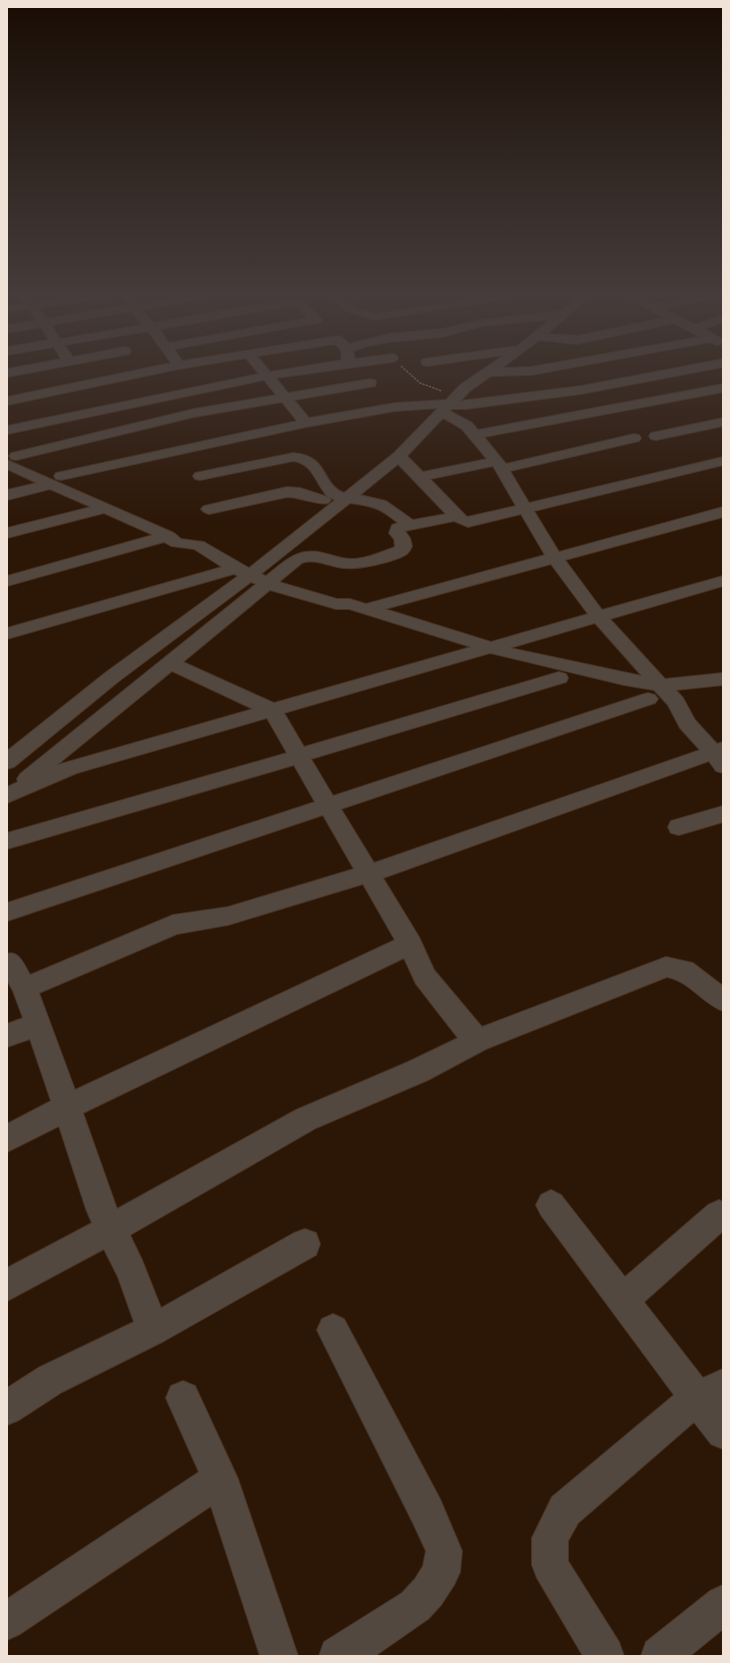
<svg xmlns="http://www.w3.org/2000/svg" width="730" height="1663" font-family="'Libre Baskerville',serif">
<style>
.lines{fill:none;stroke-linecap:round;stroke-linejoin:round}
.minor-casing{stroke:#483323;stroke-width:2}
.path{stroke:#887668;stroke-width:1.5;stroke-dasharray:2.5 1;stroke-linecap:butt}
.minor{fill:#534840;fill-rule:evenodd}
</style>
<rect width="100%" height="100%" fill="#2c1606"/>
<g class="lines">
<g class="minor-casing">
<path id="minor" d="M19,293H29L35,302L100,293H129L137,304L202,293H225L220,296L142,310L154,323C202,315 250,304 299,299L303,300L322,320L320,322L316,323L174,349L182,361L338,336L342,337L349,344L389,334L442,329L482,320L560,311L583,293H594L547,334L577,336L665,318L623,295L622,293H635L653,302H667L709,293H723V296L665,309L695,325L723,315V322L704,329L721,338L723,341L721,344L717,345L710,342L531,375L491,376L470,391L460,401L581,386L723,359V367L581,394L466,409H452L450,411L472,423L478,430L723,384V392L484,437L506,464L634,434L639,435L641,438L639,441L510,471L529,503L723,457V465L534,511L559,552L723,507V517L565,560L602,610L723,576V586L610,619L665,679L723,673V685L676,690L683,698L695,720L717,744L723,742V773L716,771L709,761L383,878L419,937L434,970L482,1027L666,957L693,963L723,986V1011C702,1003 689,981 667,977L486,1049L428,1080L316,1128L130,1235L142,1260L161,1308L294,1233L305,1229L316,1233L320,1244L316,1255L164,1341L62,1392L19,1420L7,1425V1388L38,1368L134,1322L118,1277L104,1249L7,1301V1268L92,1223L86,1209L59,1126L7,1152V1124L51,1101L30,1039L7,1047V1024L23,1018L13,991L7,980V954C19,950 25,966 30,975L173,915L228,907L354,869L323,815L7,921V903L315,802L294,765L7,849V833L287,753L267,718L77,773L7,803V787L18,782L17,779L20,774L256,584L251,582L119,681L14,767L7,769V751L105,673L238,576L234,574L7,639V628L222,567L194,549L171,546L164,542L7,586V576L153,535L104,513L7,538V528L91,507L50,489L7,500V490L37,483L7,469V460L174,533L181,539L204,542L249,568L335,500L329,497L331,500L328,503C318,506 300,497 287,497L209,514L204,512L201,509L204,506L287,487L300,488L328,497C316,485 313,463 293,461L200,480L195,479L193,476L195,473L293,453C330,456 320,483 344,493L394,453L438,408L395,411L306,427L61,480L56,479L54,476L56,473L61,472L297,421L282,402L194,417L16,460L11,459L9,456L11,453L16,452L194,409L276,395L264,380L7,434V426L259,374L246,358L179,369L7,405V397L171,363L148,331L64,345L73,357L125,347L129,348L131,351L129,354L7,377V369L61,359L54,347L7,355V347L49,340L41,327L7,333V325L36,321L29,309L7,312V306L25,303ZM121,296L127,305L47,319L39,308ZM296,306L308,318L169,343L159,329C205,322 250,311 296,306ZM131,311L143,325L60,339L51,325ZM551,319L517,346L423,359L421,362L423,365L427,366L504,355L460,385L446,400L395,403L309,418L294,400L370,387L375,386L376,383L375,380L370,379L288,393L276,378L392,362L396,361L398,358L396,355L392,354L355,359L353,351L367,346L389,342L442,337L482,326ZM674,323L700,337L531,367L502,368L539,340L577,344ZM335,344L341,350L342,360L270,372L257,356ZM443,418L462,429L487,459L423,472L407,456ZM398,464L446,514L413,520L386,501L360,495ZM493,466L516,506L467,517L430,479ZM350,503C373,506 380,508 398,523L392,525L389,533L394,539L395,547C381,552 366,559 351,559C341,559 332,555 323,553C297,547 285,561 266,576L261,574ZM521,514L545,555L366,604L350,599H337L279,582L302,563C316,558 330,567 344,568C358,570 395,562 407,554C409,552 411,549 412,546L410,538L405,531L454,521L468,527ZM551,564L588,614L491,642L385,609ZM270,590L336,609H349L471,647L274,703L183,662ZM595,623L642,676L510,648ZM490,653L624,685L654,690L668,705L680,728L700,750L374,863L341,809L655,703L658,699L655,695L648,693L641,695L333,796L311,759L566,682L568,678L566,674L559,672L552,674L304,747L284,713ZM172,671L253,709L57,765ZM363,884L395,940L75,1090L39,993L177,934L228,925ZM404,958L416,984L458,1038L408,1062L296,1110L117,1209L83,1113Z
M330,293H377L376,295L372,296L346,299L356,307L375,314L506,293H530L525,296L375,320L348,312L339,305Z
M723,418V426L656,440L651,439L649,436L651,433L656,432Z
M723,806V822L679,835L671,833L668,827L671,821Z
M551,1190L561,1195L625,1277L708,1205L719,1200L723,1202V1231L644,1302L703,1378L723,1369V1449L711,1444L694,1422L578,1523L568,1541V1561L619,1642L624,1656H583L537,1578L532,1565V1538L552,1497L674,1395L541,1215L536,1205L541,1195Z
M333,1314L344,1319L440,1499L462,1551L460,1572L454,1585L441,1605L428,1619L375,1656H319L324,1642L402,1593L415,1579L423,1566L426,1551L414,1525L317,1330L322,1319Z
M183,1381L195,1386L238,1479L298,1656H260L211,1506L20,1634L7,1640V1599L199,1472L166,1398L171,1386Z
M723,1585V1629L690,1656H641L646,1642L710,1591Z"/>
</g>
<path class="path" d="M401,366L420,383L442,391"/>
<use href="#minor" class="minor"/>
</g>
<linearGradient id="sky" x2="0" y2="1"><stop stop-color="#180c03"/><stop offset="0.56" stop-color="#453c3b"/><stop offset="1" stop-color="#453c3b" stop-opacity="0"/></linearGradient>
<rect width="730" height="526" fill="url(#sky)"/>
<rect width="730" height="1663" fill="none" stroke="#f1e2d7" stroke-width="16"/>
</svg>
